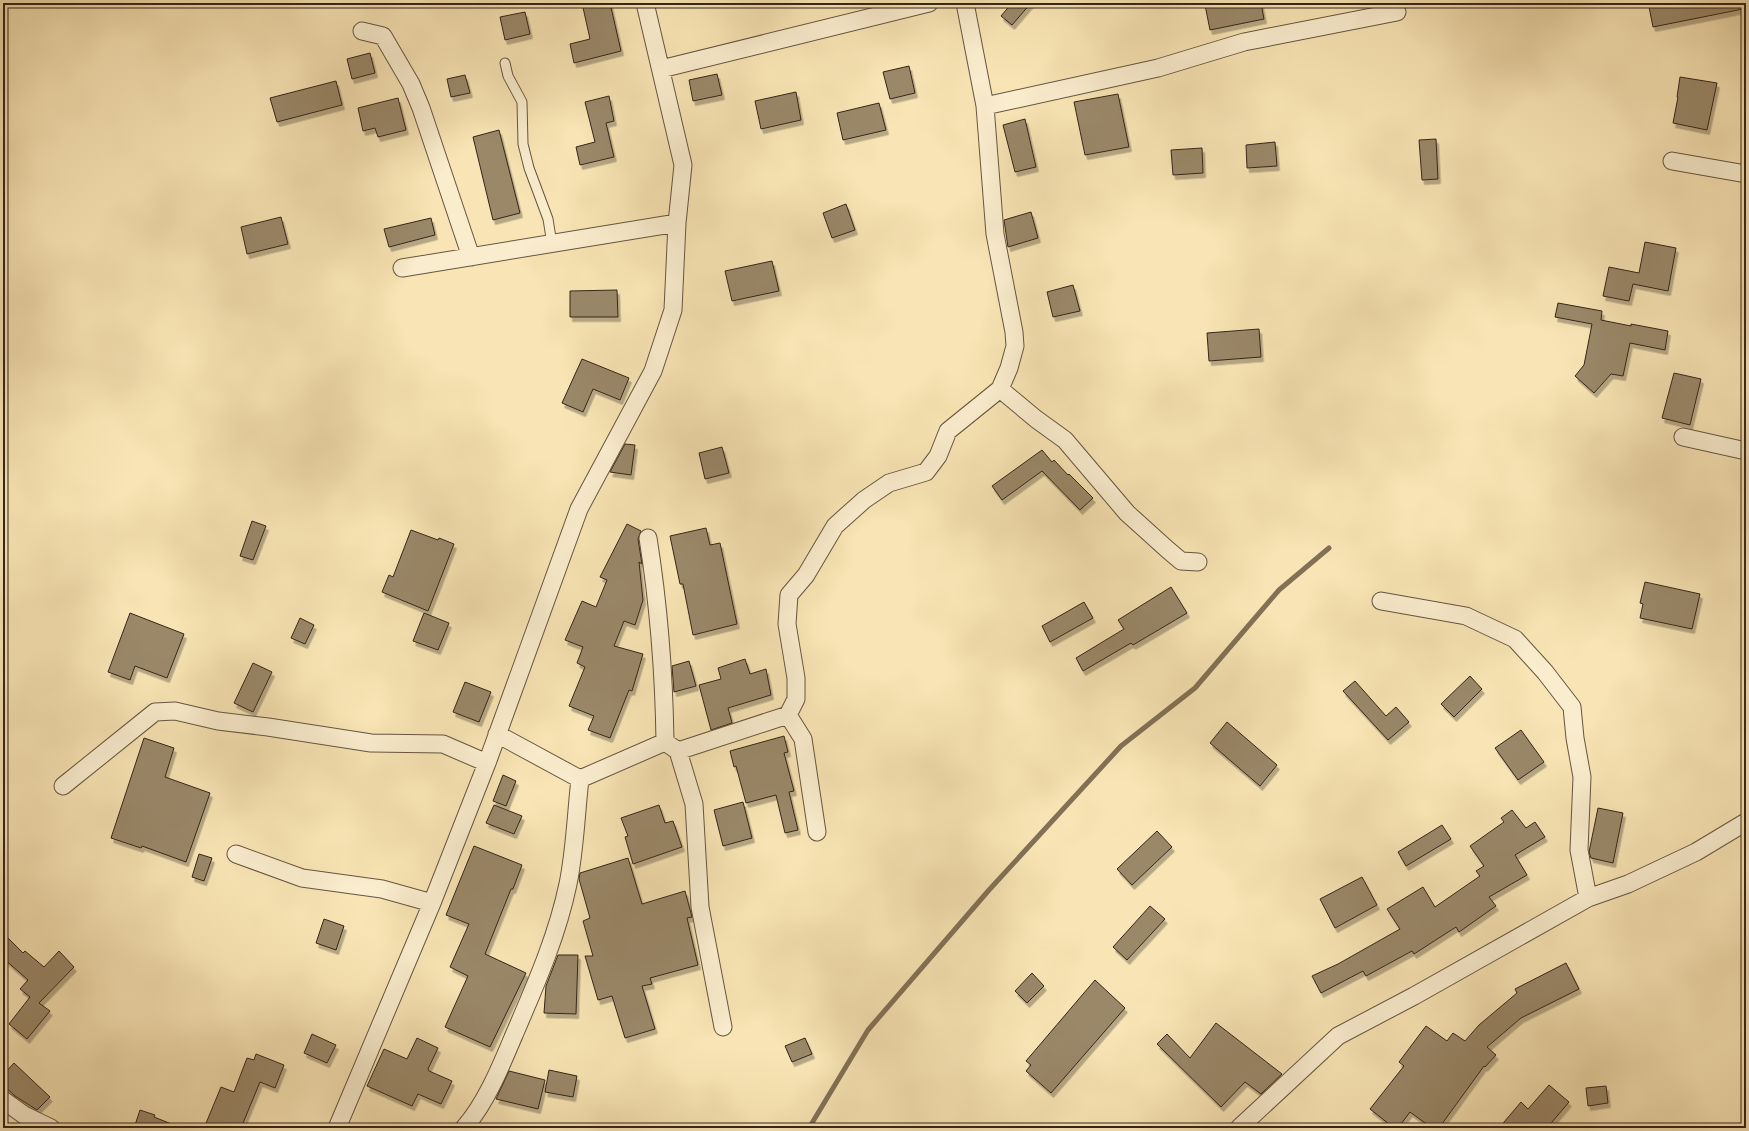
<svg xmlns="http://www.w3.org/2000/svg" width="1749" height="1131" font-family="'Libre Bodoni',serif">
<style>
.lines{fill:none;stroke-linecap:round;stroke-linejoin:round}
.stream{stroke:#827156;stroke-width:5}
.building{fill:#9a8869;stroke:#352518;filter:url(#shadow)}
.lane-casing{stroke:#66553f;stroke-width:11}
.street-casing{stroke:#66553f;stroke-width:19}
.lane{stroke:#faedce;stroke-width:9}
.street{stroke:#faedce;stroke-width:17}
</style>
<defs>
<filter id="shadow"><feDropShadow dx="2.5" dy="4.5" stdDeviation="0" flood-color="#0004"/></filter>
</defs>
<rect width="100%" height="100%" fill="#f8e4b4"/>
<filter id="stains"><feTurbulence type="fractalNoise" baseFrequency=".005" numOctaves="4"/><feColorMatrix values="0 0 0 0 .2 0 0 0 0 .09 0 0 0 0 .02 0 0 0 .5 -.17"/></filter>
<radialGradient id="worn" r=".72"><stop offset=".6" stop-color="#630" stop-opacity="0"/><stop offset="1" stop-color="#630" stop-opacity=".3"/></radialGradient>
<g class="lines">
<path class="stream" d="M809,1128L868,1030L989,890L1121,746L1195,688L1279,590L1329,548"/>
</g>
<path class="building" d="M582,3H610L621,51L574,63L570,44L590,39Z
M1012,3H1031L1012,25L1001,16Z
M1214,3H1261L1264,19L1210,30L1205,5Z
M1667,3H1743V9L1653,27L1649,7Z
M525,12L530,34L505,40L500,17Z
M370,53L375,73L352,79L347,59Z
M909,66L915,93L890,99L883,72Z
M717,74L722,95L693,101L689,80Z
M465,75L470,93L451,97L447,79Z
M1680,77L1717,83L1707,130L1673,123L1678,97H1677Z
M336,81L342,105L277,122L270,98Z
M796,92L801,120L761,129L755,101Z
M1118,94L1129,147L1085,155L1074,102Z
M609,96L614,121L606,123L614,157L580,165L576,147L595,142L585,102Z
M398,98L406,130L378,137L375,128L363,131L358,108Z
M879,103L886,130L843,140L837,113Z
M1025,119L1036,167L1015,172L1003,125Z
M499,130L520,213L493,220L473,137Z
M1436,139L1438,179L1422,180L1419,140Z
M1275,142L1277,166L1247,168L1246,145Z
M1202,148L1203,173L1173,175L1171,150Z
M846,204L855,230L832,238L823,213Z
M1031,212L1038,238L1008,247L1004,220Z
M281,217L288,244L247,254L241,227Z
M431,218L435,235L389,247L384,229Z
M1645,242L1676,248L1668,291L1633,284L1629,301L1603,296L1609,267L1639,273Z
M772,261L779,291L732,301L725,271Z
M1073,285L1080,311L1053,317L1047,292Z
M617,290L618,317H570V291Z
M1558,303L1602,311L1601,320L1631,326V324L1668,331L1665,350L1630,343L1623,376L1611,374L1594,393L1575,376L1584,365L1592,324L1555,317Z
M1259,329L1261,357L1209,361L1207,333Z
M582,359L629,378L620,400L593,389L583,412L562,403Z
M1674,373L1701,379L1690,425L1662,418Z
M625,444L635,445L631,475L610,472Z
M722,447L729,473L705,479L699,453Z
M1042,450L1052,462L1054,460L1068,475L1069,474L1093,498L1080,510L1042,471L1002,500L992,486Z
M252,521L266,526L253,560L240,556Z
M627,524L641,531L638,539L642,564L639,562L643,600L635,625L624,621L614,646L643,654L632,691L629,690L610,738L588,730L594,716L569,706L585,667L577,663L583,647L565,640L582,601L596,607L607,580L600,577Z
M706,528L710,545L720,543L737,624L693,635L683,584H680L670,536Z
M411,530L438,540L439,538L454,544L428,611L382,592L389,575L393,577Z
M1645,582L1700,594L1692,629L1640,618L1643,604L1640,603Z
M1171,587L1187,613L1133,645L1131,643L1083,671L1076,658L1124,629L1118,620Z
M1084,602L1093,618L1050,642L1042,626Z
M130,613L184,634L167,678L135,666L130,680L108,672Z
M424,613L449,623L438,650L413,641Z
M300,618L314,625L305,644L291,638Z
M745,659L750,674L766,669L771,695L728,708L732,723L711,730L699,685L721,679L718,668Z
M689,661L696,686L674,692L672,666Z
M253,663L272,672L253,712L234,703Z
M1470,676L1482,689L1454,717L1441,704Z
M1355,681L1386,716L1396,707L1409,722L1388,740L1343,691Z
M465,682L491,692L479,722L453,712Z
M1227,722L1277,765L1260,786L1210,743Z
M1521,730L1544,762L1518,780L1495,748Z
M784,736L788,752L784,753L794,791L789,792L798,830L785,833L776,795L746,803L736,766L734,767L730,751Z
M144,738L174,748L165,777L210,793L186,862L142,846L141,848L111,838Z
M503,775L516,781L506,806L493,801Z
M743,802L752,838L723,846L714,810Z
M494,805L522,816L514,834L486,823Z
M659,805L665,823L673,821L682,847L633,864L625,837L628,836L621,818Z
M1598,808L1623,813L1613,863L1591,858L1589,852Z
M1512,810L1526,828L1535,822L1545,837L1515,855L1527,875L1489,897L1496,906L1459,932L1456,927L1414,954L1412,951L1366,976L1363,971L1321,993L1312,976L1338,964L1400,929L1387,909L1423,887L1435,907L1480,876L1476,871L1484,866L1470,846L1504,822L1501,818Z
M1442,825L1451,839L1406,866L1398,852Z
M1157,831L1172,847L1132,885L1117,869Z
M474,846L522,865L513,889H511L485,954L526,973L490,1047L445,1027L468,976L450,967L469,924L446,915Z
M199,854L212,858L204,881L192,877Z
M628,858L642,904L685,891L692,917L687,918L698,965L650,978L652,984L642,986L655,1029L625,1038L612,996L598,1000L585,956H593L583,921L590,918L579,879L580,873Z
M1362,877L1377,905L1335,928L1320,899Z
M1150,906L1165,919L1127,960L1113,947Z
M324,919L344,926L336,950L316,943Z
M3,933L23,953L25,951L44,967L59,951L74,967L39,1003L50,1011L27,1039L9,1024L30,997L20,989L28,980L3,958Z
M558,955H578L576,1014L544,1013L546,986Z
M1566,963L1579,989L1521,1018L1487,1047L1496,1055L1485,1067L1484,1066L1439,1128H1432L1410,1112L1398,1128H1394L1370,1109L1404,1066L1399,1062L1426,1026L1447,1041L1453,1033L1465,1041L1479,1025L1517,993L1515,989Z
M1032,973L1044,986L1027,1003L1015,991Z
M1095,980L1125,1008L1051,1093L1026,1071L1031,1065L1026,1061Z
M1216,1023L1282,1074L1261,1094L1245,1082L1221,1107L1157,1044L1167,1034L1190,1058Z
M312,1034L336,1045L327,1063L304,1053Z
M417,1038L438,1048L428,1069L429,1071L452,1081L441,1104L418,1094L412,1106L367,1086L384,1049L407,1059Z
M805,1038L812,1054L792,1062L785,1046Z
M256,1054L284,1065L275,1088L260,1082L241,1128H204L221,1087L234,1092L247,1058L254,1060Z
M14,1063L50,1097L37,1110L15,1096L3,1085V1075Z
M549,1070L577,1076L573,1097L545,1092Z
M509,1071L545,1080L538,1109L496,1099Z
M1549,1085L1569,1102L1547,1128H1499L1521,1102L1528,1109Z
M1606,1086L1608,1103L1588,1106L1586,1088Z
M140,1110L155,1115L154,1117L179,1127V1128H134Z"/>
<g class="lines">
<g class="lane-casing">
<path id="lane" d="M505,63L508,76L522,102L523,144L529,168L548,219L552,244"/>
</g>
<g class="street-casing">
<path id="street" d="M362,31L383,36L411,84L421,108L471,257
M661,69L929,3
M985,106L1158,68L1244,42L1397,12
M1672,161L1746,174
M402,268L677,223
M1000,389L1036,419L1065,440L1127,513L1168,550L1181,561L1198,562
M1683,437L1746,451
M648,538C659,607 664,672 665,742
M1381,601L1466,616L1515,639L1545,672L1572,707L1575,738L1582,777L1579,850L1588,898
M788,715L803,739L817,832
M665,742L678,751L694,804L700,907L723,1027
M678,751L788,715L796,699V678L787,624L789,595L806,575L835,526L864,500L889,483L926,472L938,456L948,431L1000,389L1009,368L1015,346L1014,332L995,234L985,106L965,3
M580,779L665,742
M63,786L155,712L175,711L218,721L268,727L371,743L443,744L487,763
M236,854L302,878L382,889L432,903
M3,1100L24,1115L51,1128
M337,1128L432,903L487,763L579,509L653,371L673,310L677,223L683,165L645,3
M464,1128C486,1103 501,1066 514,1035C535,986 557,937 568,884C575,850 576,814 580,779L497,734
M1239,1128L1338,1036L1414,996L1588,898L1628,884L1696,852L1746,822"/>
</g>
<use href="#lane" class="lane"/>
<use href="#street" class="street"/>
</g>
<rect width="1749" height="1131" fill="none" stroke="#f8e4b4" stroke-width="16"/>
<rect x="4" y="4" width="1741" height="1123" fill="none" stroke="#352518" stroke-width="2"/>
<rect x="8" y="8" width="1733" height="1115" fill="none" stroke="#352518"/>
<rect width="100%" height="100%" filter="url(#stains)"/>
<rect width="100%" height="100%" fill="url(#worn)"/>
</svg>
